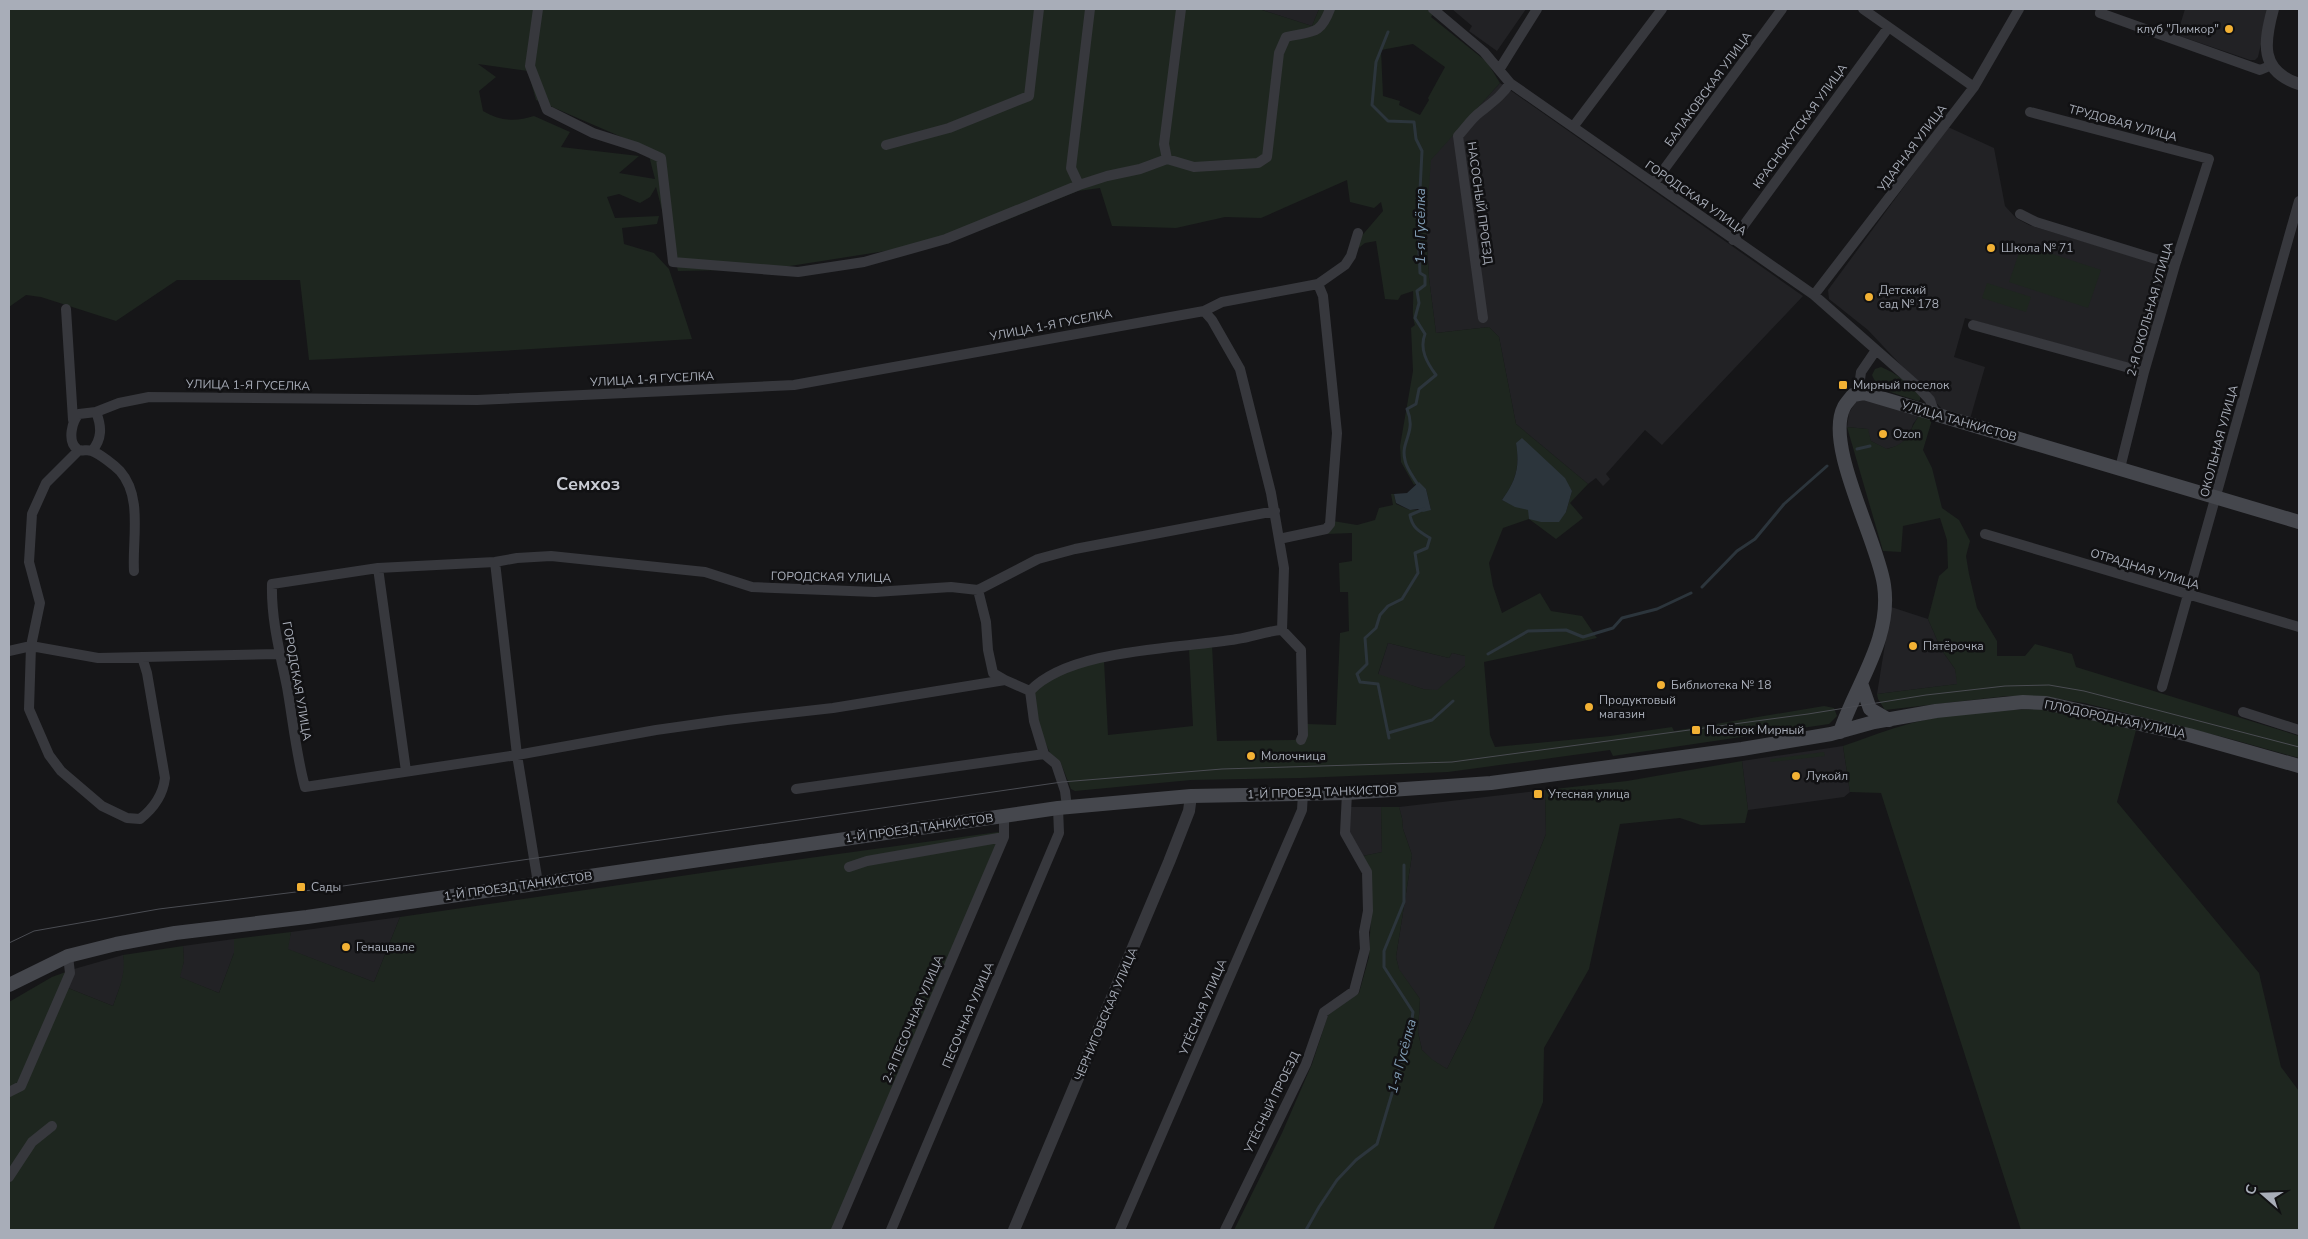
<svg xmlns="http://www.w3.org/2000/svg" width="2308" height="1239" font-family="'Nunito Sans',sans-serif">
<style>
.built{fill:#222225}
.green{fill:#1e261f;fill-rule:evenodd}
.water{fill:#2c353c}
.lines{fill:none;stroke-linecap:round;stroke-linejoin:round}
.stream{stroke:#2c353c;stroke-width:3}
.minor{stroke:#37383d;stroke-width:10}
.tertiary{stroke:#37383d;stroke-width:12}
.secondary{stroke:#45474d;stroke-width:14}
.tram{stroke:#4a4c52;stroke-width:1}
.poi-dot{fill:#f2b134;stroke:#111113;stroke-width:2}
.labels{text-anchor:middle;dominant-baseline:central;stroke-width:5;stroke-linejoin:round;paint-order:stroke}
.poi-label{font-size:12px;fill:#a8adb8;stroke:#111113;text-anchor:start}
.street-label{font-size:12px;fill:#a8adb8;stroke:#111113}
.water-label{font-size:14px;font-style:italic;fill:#7f9bb3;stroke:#111113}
.district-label{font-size:18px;font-weight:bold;fill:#c9ccd4;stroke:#111113}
</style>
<rect width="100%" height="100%" fill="#161618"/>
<path class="built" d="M1259,9H1319L1312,26Z
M1452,9H1526L1497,51L1469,31L1472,26Z
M2185,9H2269L2258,57L2255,60H2250L2177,35Z
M1500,83L1803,296L1662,445L1645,430L1606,474L1610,479L1603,486L1596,478L1588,484L1516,424L1499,337L1489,327L1436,333L1429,278L1426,226L1430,160Z
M1948,127L1994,148L2005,206L2016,218L2029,225L2161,265L2167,271L2144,359L2140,364H2132L1965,318L1954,357L1985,367L1970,419L1942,409L1868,330L1829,299L1828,290Z
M1866,399L1919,416L1913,424L1908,439L1897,446L1886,449L1871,441L1867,429L1847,427L1849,413L1857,400Z
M1891,607L1928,619L1941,649L1955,669L1958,684L1877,694Z
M1388,643L1449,658L1452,653L1465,656V666L1437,691L1423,689L1378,675Z
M1843,746L1850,792L1844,797L1748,810L1742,761Z
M1545,790L1546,834L1472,1019L1447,1069L1432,1060L1422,1050L1418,1032L1420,999L1399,970L1396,957L1412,855L1403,829L1402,818L1399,807Z
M1351,807H1381L1382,852L1363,856L1346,834Z
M400,917L374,982L287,949L291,932Z
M234,939V953L219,993L179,977L184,961L183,946Z
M123,955L125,965L122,981L113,1006L68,988L74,969Z"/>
<path class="green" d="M9,9H1259L1312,26L1319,9H1437L1431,17L1487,62L1500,83L1431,160L1426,226L1429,278L1436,333L1489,327L1499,337L1516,424L1588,484L1570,503L1583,518L1556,539L1529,519L1503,528L1489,563L1493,586L1502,613L1540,593L1551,611L1582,616L1597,638L1484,662L1490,735L1495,747L1610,736L1672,727L1674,731L1824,706L1834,708L1837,716L1829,724L1613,756L1610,750L1448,772L1301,778L1191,780L1075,791L1071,789L1060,761L1053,759C1045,742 1025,701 1039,685C1049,673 1088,665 1104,661L1108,735L1193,726L1189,649L1212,646L1217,741L1295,740L1307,724L1336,725L1340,633L1349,631L1348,592H1340L1339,563L1352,561V533L1326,534L1333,521L1357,525L1375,520L1379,508L1393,505L1391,494H1394L1396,504L1410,510H1431L1426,489L1417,483L1414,485L1401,462L1400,446L1413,371L1411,328L1415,325C1411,314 1414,303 1413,291L1401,295L1398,300L1385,299L1376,241L1365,243L1356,250L1359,239L1383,211L1381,202L1374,208L1350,202L1347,180L1261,218L1225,217L1176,228L1112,226L1100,188L1078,191L1002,222L949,241L771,269L678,271L656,187L650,197L640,203L619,194L607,197L615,218L659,216L657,224L622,228L624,244L654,253L669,269L692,339L500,351L309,360L300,280H177L116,321L41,297L26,295L9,307ZM1413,44L1445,67L1428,98L1429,100L1420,115L1399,105L1400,101L1383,96L1381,50ZM478,64L528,71L536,100L647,148L655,179L619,173L639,156L561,147L570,132L534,116C516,122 499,121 483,111L479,91L496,77ZM1516,443C1537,457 1559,468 1572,491L1566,512C1543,511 1522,511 1502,500C1516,481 1520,467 1516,443ZM1388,643L1449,658L1452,653L1465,656V666L1437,690L1423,689L1378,674Z
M2022,244L2101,270L2088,308L2009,282Z
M1987,283L2031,297L2026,312L1982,298Z
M1881,367C1896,373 1909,383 1920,396V400L1918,401C1904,396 1877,391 1872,375L1875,369Z
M1919,416L1932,420L1923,450L1932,468L1942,508L1959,520L1970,541L1966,556L1969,574L1977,608L1997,641V656H2025L2035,644L2072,654L2076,667L2299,736V758L2227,738L2084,703L2047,697L2007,696L1885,710L1878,699L1877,694L1957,684L1955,669L1941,649L1928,619L1939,576L1948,568L1947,540L1940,518L1903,526L1901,552L1883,551L1847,427L1868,429L1871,441L1887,449C1910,443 1907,433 1919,416Z
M2045,709L2136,730L2117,802L2259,973L2281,1067L2299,1091V1230H2021L1881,793L1850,792L1843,746C1866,738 1889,729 1912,723C1955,712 2001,710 2045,709Z
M1824,752L1825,756L1770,762L1771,759Z
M1742,761L1748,810L1745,823L1701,825L1680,818L1620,824L1589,969L1544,1048L1543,1102L1493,1230H1234L1282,1133L1312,1064L1328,1015L1359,993L1369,957L1371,912L1363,856L1382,852L1381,807H1399L1402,818L1403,829L1412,855L1396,957L1399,969L1420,999L1418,1032L1422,1050L1433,1060L1447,1069L1472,1019L1546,834L1545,790L1627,781Z
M998,832L1001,833L833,1230H9V1002L52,977L74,969L68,988L113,1006C119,989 126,974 123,955L183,946L184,961L180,977L219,993L234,953V939L291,932L288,949L374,982L400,917L729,869Z"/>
<path class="water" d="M1522,438L1565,478L1572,491L1566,512L1559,522H1541L1529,519L1528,510L1515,507L1502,500C1516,480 1520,468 1516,443Z
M1419,482L1426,489L1431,510L1423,512L1418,509L1410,510L1396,503L1394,494L1407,493Z"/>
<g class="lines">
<path class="stream" d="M1388,32L1376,62L1372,105L1388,121L1414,122L1416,139L1422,151L1418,229L1420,273L1425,276V285L1417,291L1419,303L1415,318L1425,334C1419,349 1427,363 1436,375L1419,389L1416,404L1407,409C1417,433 1400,441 1405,460C1406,468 1414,478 1418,485
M1857,449L1870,446
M1702,587L1737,551L1755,539L1784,504L1827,466
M1488,654L1528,631L1566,630L1583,637L1613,628L1622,618L1657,609L1691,593
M1388,733L1432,720L1453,701
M1389,738L1378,684L1360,682L1357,674L1367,664L1365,638L1376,628L1380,615L1388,606L1402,599L1418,573L1415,553L1427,548L1430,538C1420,532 1412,528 1410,515L1424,509
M1306,1230L1319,1207L1337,1180L1356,1160L1377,1144L1410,1033L1413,1012L1384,967V951L1404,902V865"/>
<path class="minor" d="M538,9L530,66L547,110L593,133L637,147L661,158L673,262L798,272L864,262L946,239L1079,185L1107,176L1140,169L1167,159L1194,167L1258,163L1267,157L1279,53L1286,37C1312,31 1320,36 1330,9
M1433,9L1484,52L1510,83L1814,295L1916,385L1930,400L1935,414
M1863,9L1974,87
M2101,9L2100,13L2260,70L2272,65
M1499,70L1537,9
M2030,112L2209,159L2175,265L2144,372L2120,468
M1573,127L1662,9
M886,145L949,128L1029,96L1039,9
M1167,159L1164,144L1181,9
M1654,183L1782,9
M1079,185L1071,168L1090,9
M2020,214L2036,222L2175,265
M1733,240L1888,28
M1814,295L1974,87L2019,9
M66,309L73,420
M1204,311L1212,320L1240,369L1271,493L1284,568L1282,630
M1483,318L1458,136C1465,129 1471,119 1479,113C1491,103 1501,97 1510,83
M1973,325L2144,372
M1858,394L1861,372L1876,350
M96,412L119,403L149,397L477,400L794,385L1204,311L1222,302L1318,284L1345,265L1351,256L1358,233
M79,450L46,483L32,514L29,562L40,603L31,646L29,709L49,755L61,771L102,806L127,818L140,819C154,808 163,795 165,778L147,673L142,657
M92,451C102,439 102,427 96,412L79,414C72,421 67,441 77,449C81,452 87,449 92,451C100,454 114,465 120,471C143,497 132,539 134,571
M1985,534L2299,627
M1279,539L1326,529L1330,524L1337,433L1323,296L1318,284
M495,562L517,755L538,883
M378,568L272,584C271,619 280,653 287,687C293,721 296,754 305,787L517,755L656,730L727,720L833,708L1005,680L1030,691
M978,590L986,622L988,650L993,673L1005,680
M9,651L31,646L98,658L279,654
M2162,687L2299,201
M2243,712L2299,730
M406,771L378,568L495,562L517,558L551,556L705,572L752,587L875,592L951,587L978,590L1038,559L1075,549L1275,511
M796,789L1044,754
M1067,807L1065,791L1056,764L1044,754L1034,721L1030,691C1070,648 1181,649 1237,639C1253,637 1266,631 1282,630L1301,650L1303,735L1301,740
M849,867L867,861L1004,837
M9,1092L21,1086L70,973L68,956
M9,1177L32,1142L52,1126
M836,1230L1004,837V816
M891,1230L1059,833L1058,808
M1120,1230L1302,810L1303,793
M1225,1230L1306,1064L1324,1012L1354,991L1365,949L1364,932L1368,911L1367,872L1345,833L1347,793"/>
<path class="tertiary" d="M2273,9C2264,42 2259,71 2299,84
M1014,1230L1169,862L1189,811L1191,796"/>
<path class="secondary" d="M1862,686L1870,709L1889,720
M1840,732C1856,684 1892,639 1884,585C1878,541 1824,445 1844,407C1846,403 1850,399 1853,395L1864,393L2299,522
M9,985L68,956L116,944L175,933L307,917L1058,808L1191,796L1347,793L1491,783L1742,749L1831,734L1874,722L1936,711L2023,702L2046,703L2189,735L2299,766"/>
<path class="tram" d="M9,943L34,931L159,909L336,887L1062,782L1222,769L1452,762L1808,714L1926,695L2005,686L2049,685L2084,691L2299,747"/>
</g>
<g class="poi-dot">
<circle cx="2229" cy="29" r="5"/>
<circle cx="1991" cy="248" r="5"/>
<circle cx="1869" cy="297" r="5"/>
<rect x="1838" y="380" width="10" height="10" rx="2.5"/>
<circle cx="1883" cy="434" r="5"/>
<circle cx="1913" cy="646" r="5"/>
<circle cx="1661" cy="685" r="5"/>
<circle cx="1589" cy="707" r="5"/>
<rect x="1691" y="725" width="10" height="10" rx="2.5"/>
<circle cx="1251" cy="756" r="5"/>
<circle cx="1796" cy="776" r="5"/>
<rect x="1533" y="789" width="10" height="10" rx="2.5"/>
<rect x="296" y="882" width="10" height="10" rx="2.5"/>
<circle cx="346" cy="947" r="5"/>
</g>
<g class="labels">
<g class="poi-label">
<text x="2219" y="29" text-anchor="end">клуб "Лимкор"</text>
<text x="2001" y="248">Школа № 71</text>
<text x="1879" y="290">Детский<tspan x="1879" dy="14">сад № 178</tspan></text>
<text x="1853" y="385">Мирный поселок</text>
<text x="1893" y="434">Ozon</text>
<text x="1923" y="646">Пятёрочка</text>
<text x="1671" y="685">Библиотека № 18</text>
<text x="1599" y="700">Продуктовый<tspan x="1599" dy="14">магазин</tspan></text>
<text x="1706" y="730">Посёлок Мирный</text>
<text x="1261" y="756">Молочница</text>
<text x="1806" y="776">Лукойл</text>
<text x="1548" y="794">Утесная улица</text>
<text x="311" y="887">Сады</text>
<text x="356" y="947">Генацвале</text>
</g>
<g class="street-label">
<text transform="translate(1708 89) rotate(-54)">БАЛАКОВСКАЯ УЛИЦА</text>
<text transform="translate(2123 123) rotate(15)">ТРУДОВАЯ УЛИЦА</text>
<text transform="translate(1800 126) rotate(-54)">КРАСНОКУТСКАЯ УЛИЦА</text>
<text transform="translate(1912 148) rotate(-53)">УДАРНАЯ УЛИЦА</text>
<text transform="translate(1696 198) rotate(35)">ГОРОДСКАЯ УЛИЦА</text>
<text transform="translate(1480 203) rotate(82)">НАСОСНЫЙ ПРОЕЗД</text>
<text transform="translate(2150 309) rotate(-74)">2-Я ОКОЛЬНАЯ УЛИЦА</text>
<text transform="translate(1051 325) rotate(-11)">УЛИЦА 1-Я ГУСЕЛКА</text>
<text transform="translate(652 379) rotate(-3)">УЛИЦА 1-Я ГУСЕЛКА</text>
<text transform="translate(248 385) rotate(1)">УЛИЦА 1-Я ГУСЕЛКА</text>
<text transform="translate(1959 421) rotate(16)">УЛИЦА ТАНКИСТОВ</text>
<text transform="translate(2219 441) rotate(-75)">ОКОЛЬНАЯ УЛИЦА</text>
<text transform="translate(2145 569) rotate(17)">ОТРАДНАЯ УЛИЦА</text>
<text transform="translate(831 577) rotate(1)">ГОРОДСКАЯ УЛИЦА</text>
<text transform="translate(297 681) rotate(80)">ГОРОДСКАЯ УЛИЦА</text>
<text transform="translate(2115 719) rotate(12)">ПЛОДОРОДНАЯ УЛИЦА</text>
<text transform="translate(1322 792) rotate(-2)">1-Й ПРОЕЗД ТАНКИСТОВ</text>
<text transform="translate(919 828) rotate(-8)">1-Й ПРОЕЗД ТАНКИСТОВ</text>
<text transform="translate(518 886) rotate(-8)">1-Й ПРОЕЗД ТАНКИСТОВ</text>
<text transform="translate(1203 1007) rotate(-67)">УТЁСНАЯ УЛИЦА</text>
<text transform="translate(1106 1014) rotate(-67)">ЧЕРНИГОВСКАЯ УЛИЦА</text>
<text transform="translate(968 1015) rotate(-67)">ПЕСОЧНАЯ УЛИЦА</text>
<text transform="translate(913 1019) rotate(-67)">2-Я ПЕСОЧНАЯ УЛИЦА</text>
<text transform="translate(1272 1102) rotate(-64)">УТЁСНЫЙ ПРОЕЗД</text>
</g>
<g class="water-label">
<text transform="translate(1420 226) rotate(-90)">1-я Гусёлка</text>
<text transform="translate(1402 1056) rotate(-75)">1-я Гусёлка</text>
</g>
<g class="district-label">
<text x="588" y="484">Семхоз</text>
</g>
</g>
<rect width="2308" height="1239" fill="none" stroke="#a8adb8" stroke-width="20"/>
<g transform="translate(2263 1194) rotate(290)" stroke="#111113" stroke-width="4" paint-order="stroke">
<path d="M0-4L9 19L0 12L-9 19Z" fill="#a8adb8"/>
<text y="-8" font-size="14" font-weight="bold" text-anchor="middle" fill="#a8adb8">С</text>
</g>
</svg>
